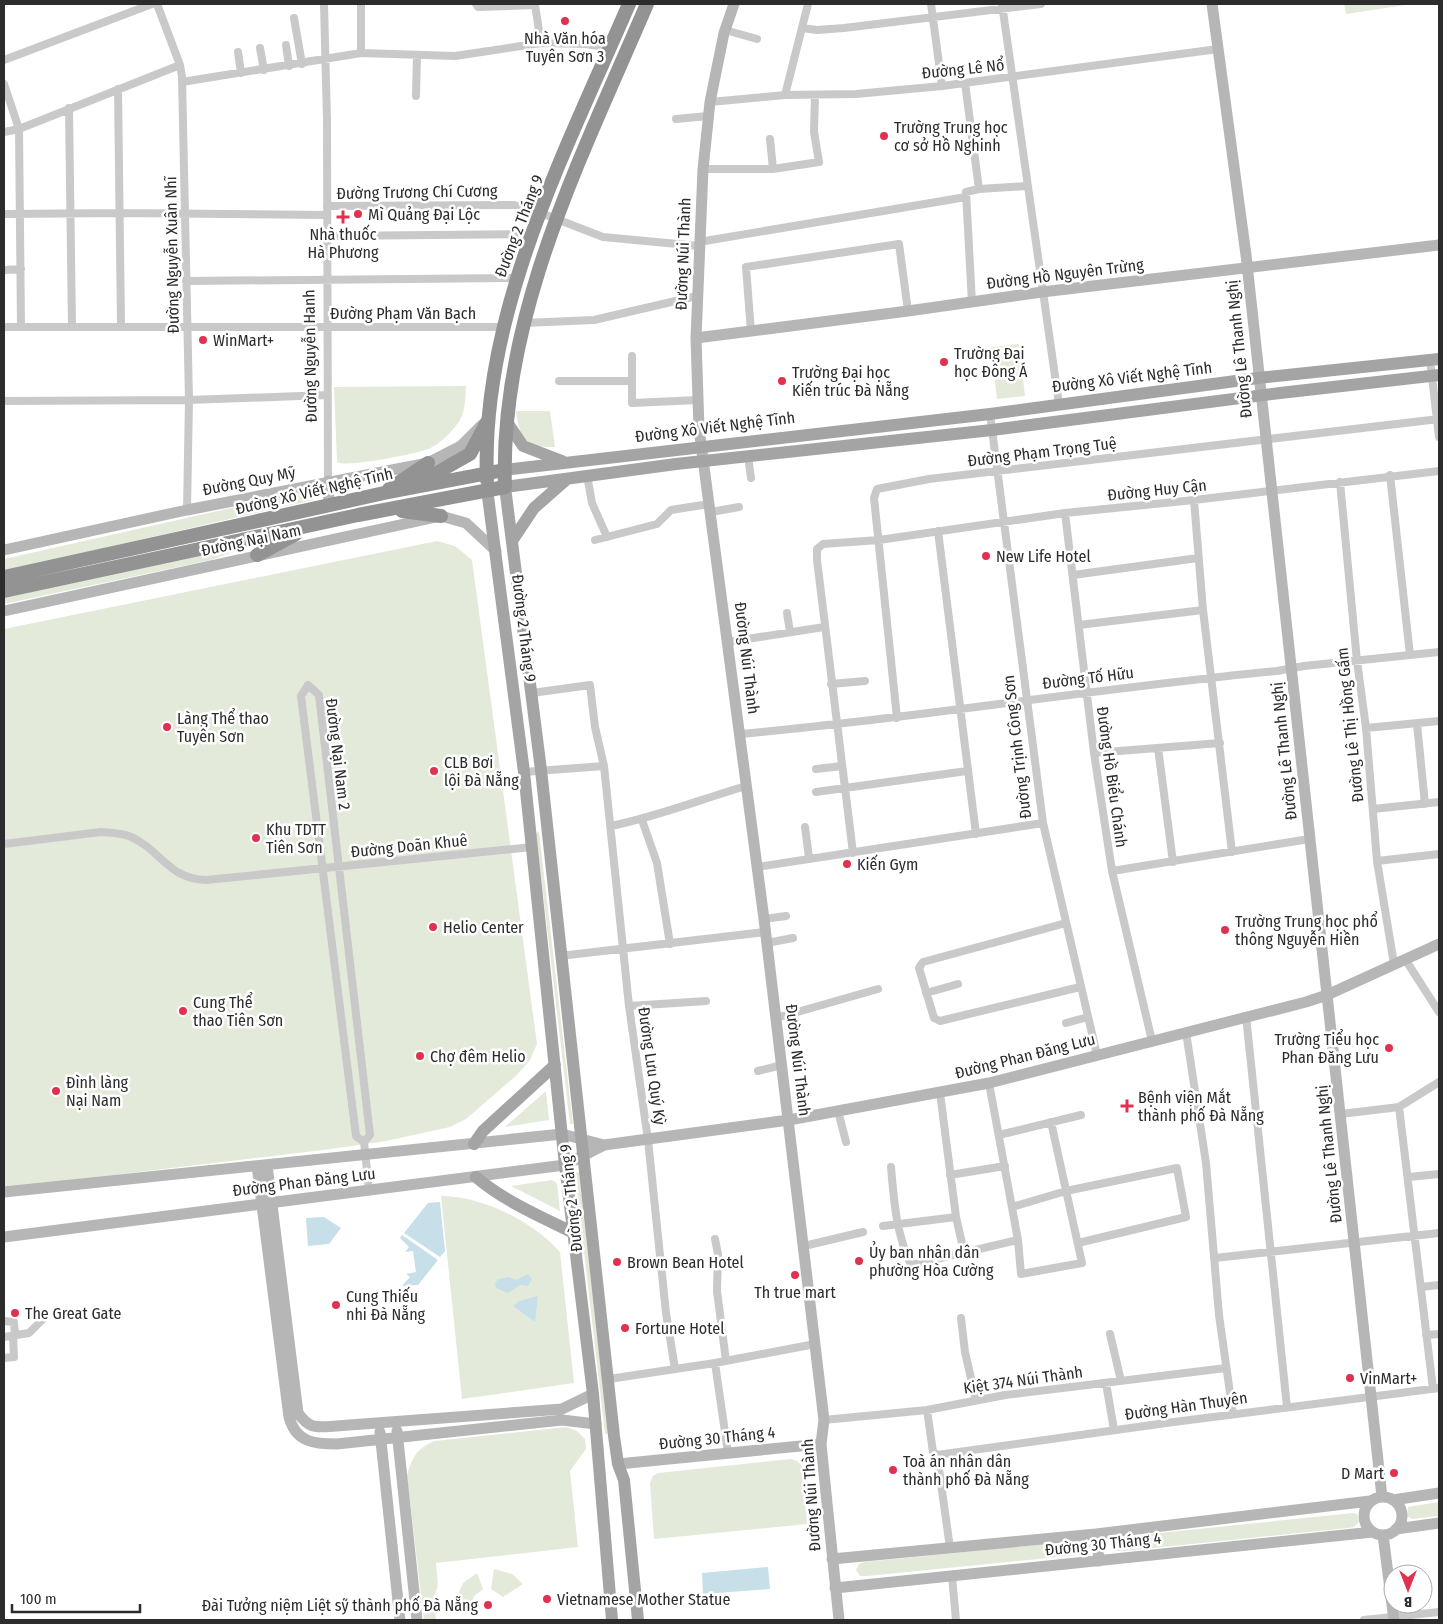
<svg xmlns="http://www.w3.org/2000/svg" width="1443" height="1624" font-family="'Fira Sans Condensed',sans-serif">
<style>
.green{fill:#e4eada}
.water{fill:#c6dfe9}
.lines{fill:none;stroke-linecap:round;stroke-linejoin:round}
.street{stroke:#c9c9c9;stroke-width:8}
.secondary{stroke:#b6b6b6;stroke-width:11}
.primary{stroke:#a4a4a4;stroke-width:12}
.highway{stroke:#939393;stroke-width:14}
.poi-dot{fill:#e03250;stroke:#fff;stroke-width:2}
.labels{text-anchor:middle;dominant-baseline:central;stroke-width:5;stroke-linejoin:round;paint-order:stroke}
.poi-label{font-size:16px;fill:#2c2c2c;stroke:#fff;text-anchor:start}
.street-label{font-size:16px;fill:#2c2c2c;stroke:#fff}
</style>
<rect width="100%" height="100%" fill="#fff"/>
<path class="green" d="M1344,4H1412L1346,14Z
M1019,344L1025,396L997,399L991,347Z
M466,386C465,397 466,410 460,420C454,430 439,445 428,449C415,454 346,468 337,462L334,387Z
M516,411H550L555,447C525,448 520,439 516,411Z
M320,488L313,500L4,571V559Z
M264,541L211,560L4,604V597Z
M437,541L455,546L472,560L537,1044L530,1060L517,1075L466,1119L450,1127L386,1141L331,1149L4,1188V629Z
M539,832L573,1124H570L536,833Z
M546,1091L549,1120L505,1127Z
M579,1172L608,1433L605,1434L575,1173Z
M552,1180L557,1183L560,1211L511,1186Z
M441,1196C482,1196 533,1221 560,1252L574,1383L462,1399Z
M566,1427L577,1431L585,1439L586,1449L570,1471L578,1547L436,1563L438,1586L434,1596L436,1620H424L407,1476C412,1457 417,1448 435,1441Z
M791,1459L797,1461L802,1466L807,1524L654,1539L650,1483L653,1476L658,1473Z
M1439,1502V1516L1412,1519L1407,1516L1408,1507Z
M1353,1513L1357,1514L1359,1522L1354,1527L1348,1528L1124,1551H1117L1113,1545L1116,1539L1121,1537Z
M1087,1540L1093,1545V1550L1088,1554L867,1576H860L856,1570L859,1564L864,1562Z
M494,1569L512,1574L523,1584L503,1597L491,1589Z
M477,1573L483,1589L474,1596L472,1602L455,1601L463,1583Z"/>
<path class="water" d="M440,1202L445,1251L440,1257L404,1233L428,1203Z
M324,1217L341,1228L329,1244L308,1246L306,1218Z
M402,1235L438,1260L418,1285L402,1286L410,1277L406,1274L416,1272L413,1251L405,1252L409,1247L400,1238Z
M528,1274L532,1279L528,1286L520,1285L508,1293L496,1288L495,1284L498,1279L508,1277L517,1280Z
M538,1296L535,1322L513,1306L519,1301Z
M768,1567L770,1589L703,1594L702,1573Z"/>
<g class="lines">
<path class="street" d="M157,4L180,65L182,77L189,400L187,510
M324,4L327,120L328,481
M361,4V53
M476,4L478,7L535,5L541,43
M931,4L942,86
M1002,4L1059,404
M294,18L302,64
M802,28L817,30L844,28L1041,4
M725,30L757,39
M286,45L289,66
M260,48L264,70
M238,52L241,73
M4,60L152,4
M182,82L361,53L455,56L541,43L586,44L610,48
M965,83L979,189
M4,84L19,129L21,327
M118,89L121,326
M785,95L808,4
M416,96L417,55
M710,102L785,95L856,94L942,86L1218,49
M69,108L72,327
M676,119L708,116
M4,132L19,129L180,65
M770,139L773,169
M703,169H773L819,162L814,132L815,95
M327,206L514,205L541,213L603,237L699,246
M4,214L120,213L327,215
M327,236L533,234
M699,242L966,197
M4,270L21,269
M186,281L516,278
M972,303L966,192L979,189L1027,186
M523,323L594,320L697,296
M4,327H503
M751,332L746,267L899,244L908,311
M632,356V403L698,400
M1430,360L1439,437
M559,381H631
M4,401L189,400L327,395
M990,414L1043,823L1097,1055
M748,456L751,478
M587,475L592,503L607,537
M1390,475L1410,655
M1340,482L1357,661L1366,728L1377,861L1394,964
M1194,500L1203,610L1232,852
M711,512L739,507
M1065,513L1094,753L1112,871L1152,1041
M938,531L976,834
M595,540L657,524L671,510L709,504
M1073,575L1198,558
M787,613L790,632
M1079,625L1203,610
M728,642L824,627
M831,684L865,681
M532,693L590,685L595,727L604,766L629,1006L648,1140L666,1313L675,1369
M897,718L874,498L877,489L929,479L1439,419
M1417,724L1425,804
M1366,728L1439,721
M740,734C919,718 1097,688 1277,671L1304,666L1439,652
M1158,748L1173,862
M1094,753L1220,743
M816,769L842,766
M524,772L604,766
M816,792L967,771
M1373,809L1439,802
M642,820L657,863L670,944
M611,826C656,817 702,799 746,786
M805,827L809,858
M4,844L101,832C111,833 120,833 129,836C160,848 167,879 206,880L532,847
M853,853L817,560V549L823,544L879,540L1065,513L1194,500L1439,471
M1377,861L1439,854
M757,867L1043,823
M1112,871L1309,839
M764,919L786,916
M1066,923L923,962L919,968L934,1018L940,1021L1080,987
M767,943L793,938
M560,956L765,932
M1405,959L1439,1012
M926,993L958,984
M629,1006L706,1001
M1246,1016L1287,1407
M776,1018L878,989
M1066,1023L1088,1017
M1186,1032L1206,1163L1219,1315L1233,1414
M758,1071L782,1065
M989,1083L1018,1240L1021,1274L1082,1263L1051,1122
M940,1093L956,1217L964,1252
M1399,1107L1433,1389
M838,1111L846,1142
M1341,1114L1399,1107L1439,1082
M999,1135L1081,1115
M364,1142L356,1136L301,696L308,685L319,695L370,1135L364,1142L369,1190
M891,1167C894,1201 896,1233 911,1265L1018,1240
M950,1175L1005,1166
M1409,1177L1439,1174
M1012,1207L1066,1191L1177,1168L1186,1217L1078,1243
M883,1226L956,1217
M715,1239L718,1254L717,1291L726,1361
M804,1246L863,1232
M1215,1258L1439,1233
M1421,1287L1439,1285
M961,1318L965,1352L976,1400
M4,1321L14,1322L15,1336
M1110,1334L1121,1381
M1426,1335L1439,1334
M4,1337L29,1333L45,1317
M4,1358L14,1357L13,1336
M715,1363L728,1453
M609,1379L715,1363L815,1344
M1106,1383L1114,1430
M927,1410L933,1452L937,1455L950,1548
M824,1420L927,1410L1005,1395L1226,1368
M937,1455L1166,1423L1439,1388
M952,1576L956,1620
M1364,1620L1439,1612"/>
<path class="secondary" d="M734,4L724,33L710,102L703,169L696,338L699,429L764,919L824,1420L821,1444L839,1620
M1212,4L1246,255L1382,1497
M696,338L908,311L1042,292L1439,245
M328,481L329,506
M4,550L187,510L428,463L461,446L482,425
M4,611L441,516L466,523L496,551
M267,1165L298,1413C310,1430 317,1427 336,1426L562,1409L593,1394
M257,1166L289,1417C296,1443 315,1444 337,1444L562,1420L596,1424
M4,1192L562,1134L604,1145L789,1120L989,1083L1306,1002L1327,995L1439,944
M4,1237L565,1165L604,1145
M397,1431L417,1620
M380,1432L400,1620
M618,1464L821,1444
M1364 1516a19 19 0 1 1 38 0a19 19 0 1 1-38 0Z
M1393,1500L1439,1493
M1396,1529L1439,1523
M1096,1534L1099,1561
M1383,1535L1394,1620
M832,1559L1096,1534L1370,1501
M835,1588L1373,1532"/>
<path class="primary" d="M507,422L523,446L562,461
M504,470L990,414L1258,378L1439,359
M487,489L524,772L565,1165L593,1394L612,1620
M512,541L534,508L567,479
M474,1144L483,1131L555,1065
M476,1177C504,1201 541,1217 574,1233
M638,1620L624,1480L618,1464L614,1436L541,770L505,487L676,464L992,430L1280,393L1439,375"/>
<path class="highway" d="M487,480C480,315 565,152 629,4
M422,481L470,454L487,422
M389,489L428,463
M402,511L441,516
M257,555L296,534
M4,577L384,493L504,470
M4,591L358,515L505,487C499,317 582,156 647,4"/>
</g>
<g class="poi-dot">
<circle cx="565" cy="21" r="5"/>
<circle cx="884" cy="136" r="5"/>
<circle cx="358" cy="214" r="5"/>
<path d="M340.5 209.5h5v5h5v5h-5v5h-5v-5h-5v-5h5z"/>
<circle cx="203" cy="340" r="5"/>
<circle cx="944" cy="362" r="5"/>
<circle cx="782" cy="381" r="5"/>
<circle cx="986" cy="556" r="5"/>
<circle cx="167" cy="727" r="5"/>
<circle cx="434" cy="771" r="5"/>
<circle cx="256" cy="838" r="5"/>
<circle cx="847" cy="864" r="5"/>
<circle cx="433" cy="927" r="5"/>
<circle cx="1225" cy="930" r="5"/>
<circle cx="183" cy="1011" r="5"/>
<circle cx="1389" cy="1048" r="5"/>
<circle cx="420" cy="1056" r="5"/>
<circle cx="56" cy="1091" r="5"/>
<path d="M1124.5 1098.5h5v5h5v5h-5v5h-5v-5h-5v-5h5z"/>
<circle cx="859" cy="1261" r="5"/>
<circle cx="617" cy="1262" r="5"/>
<circle cx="795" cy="1275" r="5"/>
<circle cx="336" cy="1305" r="5"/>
<circle cx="15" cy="1313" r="5"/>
<circle cx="625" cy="1328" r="5"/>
<circle cx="1350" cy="1378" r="5"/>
<circle cx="893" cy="1470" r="5"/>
<circle cx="1394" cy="1473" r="5"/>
<circle cx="547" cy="1599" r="5"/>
<circle cx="488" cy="1605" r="5"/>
</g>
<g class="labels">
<g class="poi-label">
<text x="565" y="38" text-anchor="middle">Nhà Văn hóa<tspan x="565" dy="18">Tuyên Sơn 3</tspan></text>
<text x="894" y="127">Trường Trung học<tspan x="894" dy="18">cơ sở Hồ Nghinh</tspan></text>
<text x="368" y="214">Mì Quảng Đại Lộc</text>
<text x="343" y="234" text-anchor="middle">Nhà thuốc<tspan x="343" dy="18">Hà Phương</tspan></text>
<text x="213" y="340">WinMart+</text>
<text x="954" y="353">Trường Đại<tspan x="954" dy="18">học Đông Á</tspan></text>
<text x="792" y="372">Trường Đại học<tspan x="792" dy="18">Kiến trúc Đà Nẵng</tspan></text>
<text x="996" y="556">New Life Hotel</text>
<text x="177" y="718">Làng Thể thao<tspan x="177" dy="18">Tuyên Sơn</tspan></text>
<text x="444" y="762">CLB Bơi<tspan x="444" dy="18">lội Đà Nẵng</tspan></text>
<text x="266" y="829">Khu TDTT<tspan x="266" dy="18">Tiên Sơn</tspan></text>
<text x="857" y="864">Kiến Gym</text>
<text x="1235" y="921">Trường Trung học phổ<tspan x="1235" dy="18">thông Nguyễn Hiền</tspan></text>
<text x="443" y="927">Helio Center</text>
<text x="193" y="1002">Cung Thể<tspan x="193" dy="18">thao Tiên Sơn</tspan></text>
<text x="1379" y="1039" text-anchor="end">Trường Tiểu học<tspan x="1379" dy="18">Phan Đăng Lưu</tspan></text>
<text x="430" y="1056">Chợ đêm Helio</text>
<text x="66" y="1082">Đình làng<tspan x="66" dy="18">Nại Nam</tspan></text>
<text x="1138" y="1097">Bệnh viện Mắt<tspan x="1138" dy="18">thành phố Đà Nẵng</tspan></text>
<text x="869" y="1252">Ủy ban nhân dân<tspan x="869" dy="18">phường Hòa Cường</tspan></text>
<text x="627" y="1262">Brown Bean Hotel</text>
<text x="795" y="1292" text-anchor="middle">Th true mart</text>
<text x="346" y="1296">Cung Thiếu<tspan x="346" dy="18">nhi Đà Nẵng</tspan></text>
<text x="25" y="1313">The Great Gate</text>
<text x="635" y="1328">Fortune Hotel</text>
<text x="1360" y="1378">VinMart+</text>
<text x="903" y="1461">Toà án nhân dân<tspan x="903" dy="18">thành phố Đà Nẵng</tspan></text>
<text x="1384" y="1473" text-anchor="end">D Mart</text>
<text x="557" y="1599">Vietnamese Mother Statue</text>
<text x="478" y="1605" text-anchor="end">Đài Tưởng niệm Liệt sỹ thành phố Đà Nẵng</text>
</g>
<g class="street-label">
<text transform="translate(963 69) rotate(-6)">Đường Lê Nổ</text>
<text transform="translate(417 192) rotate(-1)">Đường Trương Chí Cương</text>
<text transform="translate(519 226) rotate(-69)">Đường 2 Tháng 9</text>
<text transform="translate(683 254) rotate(-88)">Đường Núi Thành</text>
<text transform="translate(172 255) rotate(-91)">Đường Nguyễn Xuân Nhĩ</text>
<text transform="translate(1065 274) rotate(-7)">Đường Hồ Nguyên Trừng</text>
<text x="403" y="313">Đường Phạm Văn Bạch</text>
<text transform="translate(1239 349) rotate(-96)">Đường Lê Thanh Nghị</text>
<text transform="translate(310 356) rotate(-91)">Đường Nguyễn Hanh</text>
<text transform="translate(1132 377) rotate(-7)">Đường Xô Viết Nghệ Tĩnh</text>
<text transform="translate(715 427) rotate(-7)">Đường Xô Viết Nghệ Tĩnh</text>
<text transform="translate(1042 452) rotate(-7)">Đường Phạm Trọng Tuệ</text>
<text transform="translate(249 481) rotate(-11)">Đường Quy Mỹ</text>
<text transform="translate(1157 490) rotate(-6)">Đường Huy Cận</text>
<text transform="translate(314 491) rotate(-13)">Đường Xô Viết Nghệ Tĩnh</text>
<text transform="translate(251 540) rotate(-12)">Đường Nại Nam</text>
<text transform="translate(524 628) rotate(83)">Đường 2 Tháng 9</text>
<text transform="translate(747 658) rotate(83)">Đường Núi Thành</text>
<text transform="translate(1088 678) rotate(-7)">Đường Tố Hữu</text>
<text transform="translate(1350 725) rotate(-96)">Đường Lê Thị Hồng Gấm</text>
<text transform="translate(1017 747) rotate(-97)">Đường Trịnh Công Sơn</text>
<text transform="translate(1284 751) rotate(-96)">Đường Lê Thanh Nghị</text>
<text transform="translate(338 754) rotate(83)">Đường Nại Nam 2</text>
<text transform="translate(1112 777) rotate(82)">Đường Hồ Biểu Chánh</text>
<text transform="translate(409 846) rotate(-6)">Đường Doãn Khuê</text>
<text transform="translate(1025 1056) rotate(-14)">Đường Phan Đăng Lưu</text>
<text transform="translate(798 1060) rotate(83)">Đường Núi Thành</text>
<text transform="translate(652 1066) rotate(82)">Đường Lưu Quý Kỳ</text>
<text transform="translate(1329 1154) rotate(-96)">Đường Lê Thanh Nghị</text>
<text transform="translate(304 1182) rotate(-7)">Đường Phan Đăng Lưu</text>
<text transform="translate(571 1198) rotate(-96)">Đường 2 Tháng 9</text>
<text transform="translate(1023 1380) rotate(-8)">Kiệt 374 Núi Thành</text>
<text transform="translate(1186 1406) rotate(-8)">Đường Hàn Thuyên</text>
<text transform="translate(717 1438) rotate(-6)">Đường 30 Tháng 4</text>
<text transform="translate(811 1495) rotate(-94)">Đường Núi Thành</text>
<text transform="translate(1103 1544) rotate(-6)">Đường 30 Tháng 4</text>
</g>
</g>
<rect width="1443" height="1624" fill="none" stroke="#2c2c2c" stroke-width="10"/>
<g transform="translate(1408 1589) rotate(180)"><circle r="24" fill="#ffffff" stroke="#ababab"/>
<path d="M0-4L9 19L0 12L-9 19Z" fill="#e03250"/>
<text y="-8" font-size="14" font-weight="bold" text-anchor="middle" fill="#2c2c2c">B</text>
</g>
<path d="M12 1604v8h128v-8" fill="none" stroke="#2c2c2c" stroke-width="2.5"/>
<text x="20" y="1604" font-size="15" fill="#2c2c2c" stroke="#ffffff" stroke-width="4" paint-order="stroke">100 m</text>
</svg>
